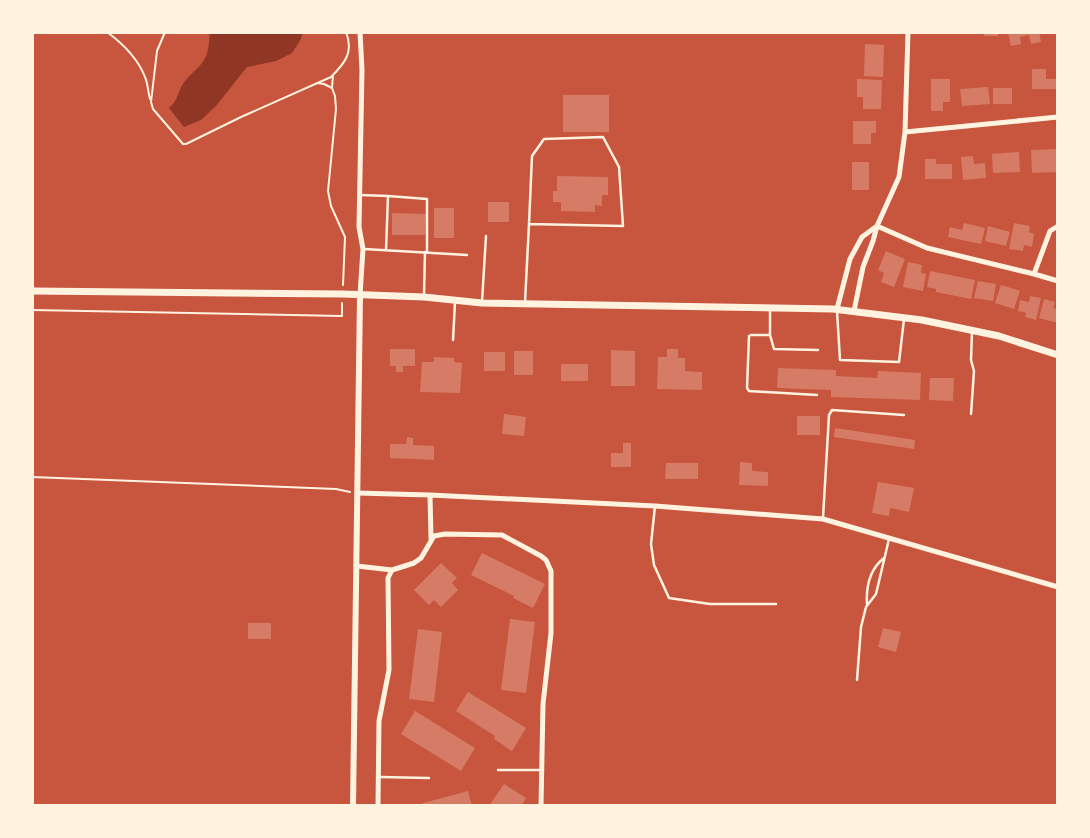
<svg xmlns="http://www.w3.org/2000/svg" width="1090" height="838" font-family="Barlow,sans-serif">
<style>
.water{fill:#8f3625}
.building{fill:#d67c66}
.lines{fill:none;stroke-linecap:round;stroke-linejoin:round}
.path{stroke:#fff3e0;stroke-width:2}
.service{stroke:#fff3e0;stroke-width:2.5}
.minor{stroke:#fff3e0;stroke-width:5}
.tertiary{stroke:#fff3e0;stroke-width:6}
.secondary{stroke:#fff3e0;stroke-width:7}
</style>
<rect width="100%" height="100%" fill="#c8553d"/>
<path class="water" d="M210,33H302L301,39L292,53L276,61L247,67L216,106L201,120L184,127L169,108C179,100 177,91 185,81C192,72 204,65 207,53C209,47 209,40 210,33Z"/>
<path class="building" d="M984,32H998V36H984Z
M1008,32H1039L1041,42L1031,44L1029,35L1020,37L1021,44L1011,46Z
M865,44L884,45L883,77L864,76Z
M1032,69H1046V79H1058V89H1032Z
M857,79L882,80L881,109H863V97H857Z
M931,79H950V102H943V111H931Z
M988,87L990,104L962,106L960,89Z
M993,88H1012V104H993Z
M563,95H609V132H563Z
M853,121H876V133H871V144H853Z
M1058,149V172L1032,173L1031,150Z
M1019,152L1020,172L993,173L992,154Z
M973,156L974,164L985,163L986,178L963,180L961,157Z
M925,159H936V164H952V179H925Z
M852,162H869V190H852Z
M557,176L608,177V195H602V206L595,205V212L561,211V202H553V191H557Z
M488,202H509V222H488Z
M434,208H454V238H434Z
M392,213L426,214L425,235H392Z
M964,223L985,228L981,244L948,237L950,227L962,230Z
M1014,223L1030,226L1029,232L1034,234L1032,247L1024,245L1023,251L1009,249Z
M988,226L1010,232L1006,246L985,241Z
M886,251L905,259L894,287L881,282L884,273L878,270Z
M908,262L922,265L921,273L926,274L923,291L903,287Z
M930,271L975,280L971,299L936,292V289L927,287Z
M978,281L996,284L993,301L974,298Z
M1001,285L1020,291L1014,309L995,303Z
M1030,296L1041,298L1036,320L1025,317L1026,313L1018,311L1020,300L1029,302Z
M1044,299L1055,302L1053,308L1058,309V323L1039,318Z
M390,349H415V366H403V372H396V366H390Z
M667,349H678V358H685V371L702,372V390L657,389L658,357H667Z
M611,350L635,351V386H611Z
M514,351H533V375H514Z
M484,352H505V371H484Z
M434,357L454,358V362L462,363L460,393L420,392L422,362H434Z
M561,364H588V381H561Z
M778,368L836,370V376L877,378L878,371L921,373L920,400L831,397V390L777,388Z
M930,378H954L953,401L929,400Z
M504,414L526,417L524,436L502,434Z
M797,416H820V435H797Z
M835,428L915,440L914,449L834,437Z
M407,437L413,438V445L434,446V460L390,458V444H406Z
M623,443H631V467H611V453H623Z
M740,462L752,463V471L768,472V486L739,485Z
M666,463H698V479H665Z
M878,482L914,488L909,512L890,508L889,516L872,513Z
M482,553L545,584L533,608L513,598L514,596L471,575Z
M441,563L457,578L452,583L458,590L441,607L434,600L429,605L414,590Z
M510,619L535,622L526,693L501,690Z
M248,623H271V639H248Z
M883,628L901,632L896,652L878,647Z
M418,629L442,632L434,702L409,699Z
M468,692L526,728L512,751L494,739L495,736L456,711Z
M415,711L475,748L461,771L401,734Z
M504,784L526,798L521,806H489Z
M468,791L472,806H416V805Z"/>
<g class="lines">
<path class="path" d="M107,32C122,43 138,59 145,77C148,84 148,92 150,99
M165,32L157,51L151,102L153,109L183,144H186L241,117L331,77C345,63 354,52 346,32
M317,83L324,84L332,88L333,75
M332,88L335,96L336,109L328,191L331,206L345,237L343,285
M32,310L342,316V303
M32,477L336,489L350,492"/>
<path class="service" d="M360,195L388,196
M364,249L467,255
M386,250L388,196L427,199V252
M424,295L425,252
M482,302L486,236
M525,302L529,224L623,226L619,167L603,137L544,139L532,156L529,224
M770,309V335H751L749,336L747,388L749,391L817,395
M837,311L840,360L899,362L904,319
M770,335L774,349L818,350
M453,340L455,302
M971,414L974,371L971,360L972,332
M655,506L651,544L654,565L669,598L710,604H776
M823,518L829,415L832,410L904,415
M867,604C866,587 870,569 884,558
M857,680L861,627L866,607L876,594L889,539
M498,770H541
M380,777L429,778"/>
<path class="minor" d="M360,32L362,70L359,227L363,249L360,295
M905,132L1058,117
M877,226L927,248L1034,274L1058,281
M1034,274L1050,231L1058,226
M837,309L850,259L862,237L877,226
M854,311L863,267L873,241L877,226L899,177L905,132L908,32
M357,493L430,495L655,506L823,519L1058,587
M430,495L431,539
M357,566L392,570
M378,806L379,721L389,670L388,578L392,570L414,563L421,558L434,536L445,534L502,535L541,556L546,560L551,571V633L543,704L541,806"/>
<path class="tertiary" d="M353,806L360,295"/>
<path class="secondary" d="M32,291L343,294L424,297L482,303L833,309L922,320L999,336L1058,355"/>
</g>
<rect width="1090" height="838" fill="none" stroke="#fff3e0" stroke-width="68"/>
</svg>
